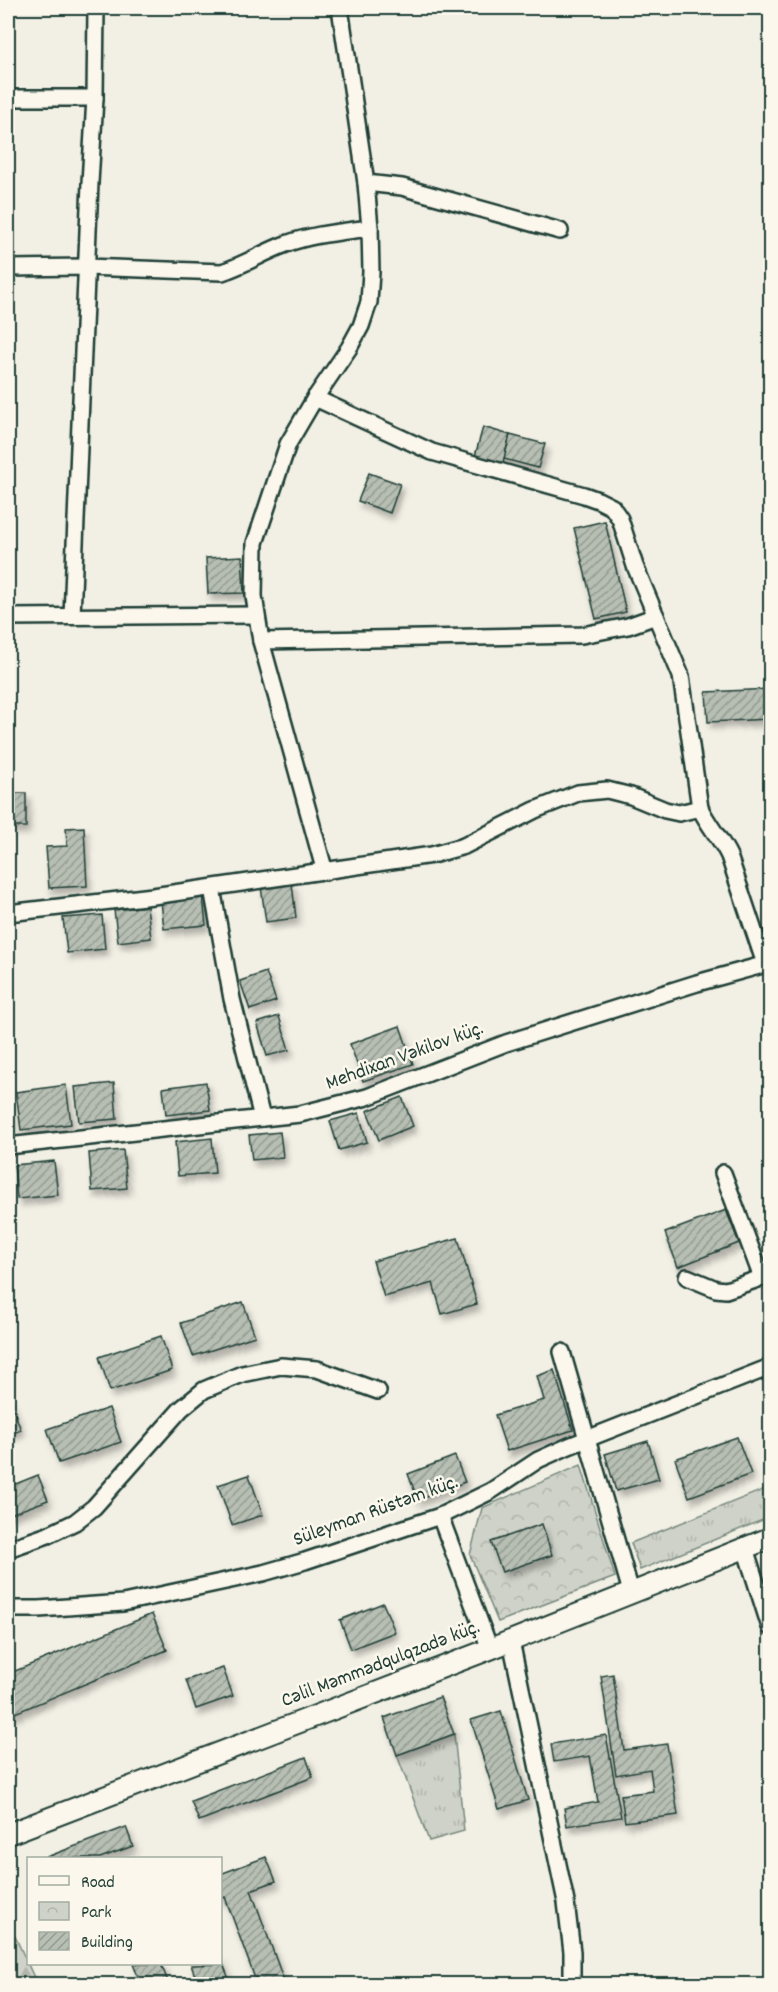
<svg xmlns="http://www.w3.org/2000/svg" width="778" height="1992" font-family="Dekko,sans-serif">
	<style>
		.grass { fill: url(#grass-tufts); stroke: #77887e; stroke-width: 1.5 }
		.forest { fill: url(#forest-firs); stroke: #77887e; stroke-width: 1.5 }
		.park { fill: url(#park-crowns); stroke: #77887e; stroke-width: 1.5 }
		.building { fill: url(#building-hatch); stroke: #1f3d34; stroke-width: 1.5; filter: url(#shadow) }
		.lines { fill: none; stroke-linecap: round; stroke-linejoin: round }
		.minor-casing { stroke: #1f3d34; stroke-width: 20 }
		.tertiary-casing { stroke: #1f3d34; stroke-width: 24 }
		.minor { stroke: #fbf7ec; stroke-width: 15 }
		.tertiary { stroke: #fbf7ec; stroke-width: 20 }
		.labels { text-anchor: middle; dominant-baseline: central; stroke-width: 5; stroke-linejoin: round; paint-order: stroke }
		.street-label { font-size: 21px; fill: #1f3d34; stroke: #fbf7ec }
	</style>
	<defs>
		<pattern id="grass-tufts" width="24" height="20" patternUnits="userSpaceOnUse" patternTransform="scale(1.5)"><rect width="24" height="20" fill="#cfd2c8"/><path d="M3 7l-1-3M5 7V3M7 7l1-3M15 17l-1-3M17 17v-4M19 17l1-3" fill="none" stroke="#b1b5ac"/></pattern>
		<pattern id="forest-firs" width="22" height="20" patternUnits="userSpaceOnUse" patternTransform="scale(1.5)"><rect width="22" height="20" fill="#cfd2c8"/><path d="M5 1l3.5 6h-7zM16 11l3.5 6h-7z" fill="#b1b5ac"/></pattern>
		<pattern id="park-crowns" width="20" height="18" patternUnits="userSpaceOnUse" patternTransform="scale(1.5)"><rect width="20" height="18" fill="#cfd2c8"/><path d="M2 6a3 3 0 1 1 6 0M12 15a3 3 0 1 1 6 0" fill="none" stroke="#b1b5ac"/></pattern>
		<pattern id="building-hatch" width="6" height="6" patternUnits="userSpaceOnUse" patternTransform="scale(1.5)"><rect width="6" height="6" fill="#b7beb3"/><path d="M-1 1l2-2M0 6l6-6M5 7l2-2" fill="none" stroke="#949c92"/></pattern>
		<filter id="shadow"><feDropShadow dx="3.5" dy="6" stdDeviation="3" flood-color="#0004"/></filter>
	</defs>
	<rect width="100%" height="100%" fill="#f2f0e5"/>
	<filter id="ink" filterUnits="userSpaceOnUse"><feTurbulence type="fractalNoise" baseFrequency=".0167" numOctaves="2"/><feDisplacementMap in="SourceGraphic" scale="12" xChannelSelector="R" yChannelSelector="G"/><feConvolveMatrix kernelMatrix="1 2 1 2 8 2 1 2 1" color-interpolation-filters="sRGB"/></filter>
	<g filter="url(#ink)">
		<g class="grass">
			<polygon points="770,1487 770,1517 640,1570 631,1543"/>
			<polygon points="454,1734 464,1831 429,1841 397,1755"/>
		</g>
		<polygon class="forest" points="8,1921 37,1984 8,1984"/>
		<polygon class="park" points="581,1465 615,1577 498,1622 470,1555 482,1508"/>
		<g class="building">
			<polygon points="483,427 510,435 503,463 475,456"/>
			<polygon points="510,435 545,444 538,468 504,459"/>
			<polygon points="369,473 400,484 390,513 358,501"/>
			<polygon points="605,521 626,612 596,619 574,528"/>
			<polygon points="242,556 244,593 208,594 206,558"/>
			<polygon points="770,689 770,719 708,722 706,692"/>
			<rect x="8" y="793" width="18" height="34"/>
			<polygon points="84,827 87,886 49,888 46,847 67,846 66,828"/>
			<polygon points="292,883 296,918 266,922 261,887"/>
			<polygon points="203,897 206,925 164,929 161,901"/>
			<polygon points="147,906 151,938 118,942 114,910"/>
			<polygon points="102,915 105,949 67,953 63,918"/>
			<polygon points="266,972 276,1001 250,1010 240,981"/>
			<polygon points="279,1016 289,1050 267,1056 257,1023"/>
			<polygon points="400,1026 413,1064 363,1081 350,1044"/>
			<polygon points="206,1082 210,1110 166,1115 163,1088"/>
			<polygon points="114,1083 117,1119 79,1122 75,1087"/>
			<polygon points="66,1085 71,1124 21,1130 16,1092"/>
			<polygon points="402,1097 413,1126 379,1140 367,1111"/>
			<polygon points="8,1107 10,1107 13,1132 8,1132"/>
			<polygon points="359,1113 367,1142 339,1150 330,1121"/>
			<polygon points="280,1132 283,1157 252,1160 249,1135"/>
			<polygon points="212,1138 215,1173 178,1176 175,1142"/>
			<polygon points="123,1150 127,1188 92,1191 89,1153"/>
			<polygon points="54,1161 58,1195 17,1199 14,1165"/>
			<polygon points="726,1210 739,1243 678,1267 665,1233"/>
			<polygon points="458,1238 477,1304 442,1314 433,1283 384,1297 373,1261"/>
			<polygon points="243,1302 255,1336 193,1356 181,1323"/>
			<polygon points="161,1336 172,1370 110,1391 99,1357"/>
			<polygon points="554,1370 573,1430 507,1451 495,1415 544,1400 537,1376"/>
			<polygon points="9,1397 21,1430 8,1435 8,1398"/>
			<polygon points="109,1408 121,1442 59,1463 47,1429"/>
			<polygon points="737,1437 751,1474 689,1497 675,1459"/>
			<polygon points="648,1441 659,1479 616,1491 605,1454"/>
			<polygon points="455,1456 465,1482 418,1500 408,1474"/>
			<polygon points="38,1475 48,1500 8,1515 8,1487"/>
			<polygon points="249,1475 263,1515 232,1525 218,1485"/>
			<polygon points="542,1524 552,1555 502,1572 491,1542"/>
			<polygon points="383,1603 395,1632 351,1649 340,1620"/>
			<polygon points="152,1614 167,1650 8,1716 8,1674"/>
			<polygon points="223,1668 233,1696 196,1709 186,1680"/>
			<polygon points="613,1674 624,1750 667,1744 678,1815 625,1822 621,1795 653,1791 650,1769 616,1775 601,1676"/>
			<polygon points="440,1697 454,1734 397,1755 384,1718"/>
			<polygon points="501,1711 528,1800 499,1809 471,1720"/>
			<polygon points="606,1735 621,1817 567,1826 564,1808 598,1802 590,1756 554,1762 551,1744"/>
			<polygon points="306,1757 313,1777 199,1821 191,1801"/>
			<polygon points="126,1827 133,1846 100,1858 44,1858"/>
			<polygon points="266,1857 276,1881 251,1890 284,1981 275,1984 257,1984 225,1897 220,1899 220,1874"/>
			<polygon points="220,1956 231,1984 198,1984 191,1965 220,1964"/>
			<polygon points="133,1964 161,1964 169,1984 141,1984"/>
		</g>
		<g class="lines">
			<g class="minor-casing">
				<g id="minor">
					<polyline points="8,98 95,98"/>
					<polyline points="366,183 402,187 560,231"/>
					<path d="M 8,268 L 86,267 L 222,272 C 244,265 264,252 286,244 C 313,234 342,232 370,228"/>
					<path d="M 315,398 L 432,452 L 584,495 L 598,500 L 612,507 L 620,519 L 635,566 L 681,676 L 700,808 C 708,825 721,839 729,856 L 765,964"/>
					<polyline points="72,616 90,183 95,98 96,8"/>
					<polyline points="8,617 256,615"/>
					<polyline points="261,641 582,635 628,626 656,616"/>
					<polyline points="325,872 261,641 254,596 255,543 288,444 315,398 349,348 361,326 369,302 371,272 370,228 366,183 340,8"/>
					<polyline points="212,888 232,999 262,1118"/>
					<polyline points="8,913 153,896 432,855 464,846 535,810 578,793 607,790 631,796 665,810 679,813 700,808"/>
					<polyline points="8,1146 300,1114 367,1097 506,1043 697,983 770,963"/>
					<polyline points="723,1173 762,1278"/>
					<polyline points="687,1277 716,1289 726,1290 770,1275"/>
					<polyline points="562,1352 631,1592"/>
					<polyline points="440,1516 490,1649"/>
					<polyline points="745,1548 770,1627"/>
					<polyline points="8,1549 48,1535 75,1522 94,1507 181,1409 204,1390 242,1374 281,1366 317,1369 378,1391"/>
					<polyline points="8,1609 39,1609 123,1603 263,1573 305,1561 440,1516 491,1491 538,1460 569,1446 770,1367"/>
					<polyline points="511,1641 566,1902 572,1952 572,1984"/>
				</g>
			</g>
			<g class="tertiary-casing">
				<polyline id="tertiary" points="8,1834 490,1649 770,1538"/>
			</g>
			<use href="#minor" class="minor"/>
			<use href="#tertiary" class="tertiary"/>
		</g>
	</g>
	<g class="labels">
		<g class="street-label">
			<text transform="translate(405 1057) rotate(-20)">Mehdixan Vəkilov küç.</text>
			<text transform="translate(376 1512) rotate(-20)">Süleyman Rüstəm küç.</text>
			<text transform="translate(381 1665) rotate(-21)">Cəlil Məmmədqulqzadə küç.</text>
		</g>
	</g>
	<rect width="778" height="1992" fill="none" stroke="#fbf7ec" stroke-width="30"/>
	<rect x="15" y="15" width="748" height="1962" fill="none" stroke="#1f3d34" stroke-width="2" filter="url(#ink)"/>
	<rect x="27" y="1857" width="195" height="108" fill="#fbf7ec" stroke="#a3ada2" stroke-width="1.5"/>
	<rect x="39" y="1876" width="30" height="9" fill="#fbf7ec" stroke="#a3ada2" stroke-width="1.5"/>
	<text x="81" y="1887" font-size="18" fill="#1f3d34">Road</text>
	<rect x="39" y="1902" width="30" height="18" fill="url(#park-crowns)" stroke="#a3ada2" stroke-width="1.5"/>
	<text x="81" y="1917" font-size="18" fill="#1f3d34">Park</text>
	<rect x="39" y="1932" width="30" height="18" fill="url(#building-hatch)" stroke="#a3ada2" stroke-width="1.5"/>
	<text x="81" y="1947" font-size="18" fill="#1f3d34">Building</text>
</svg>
